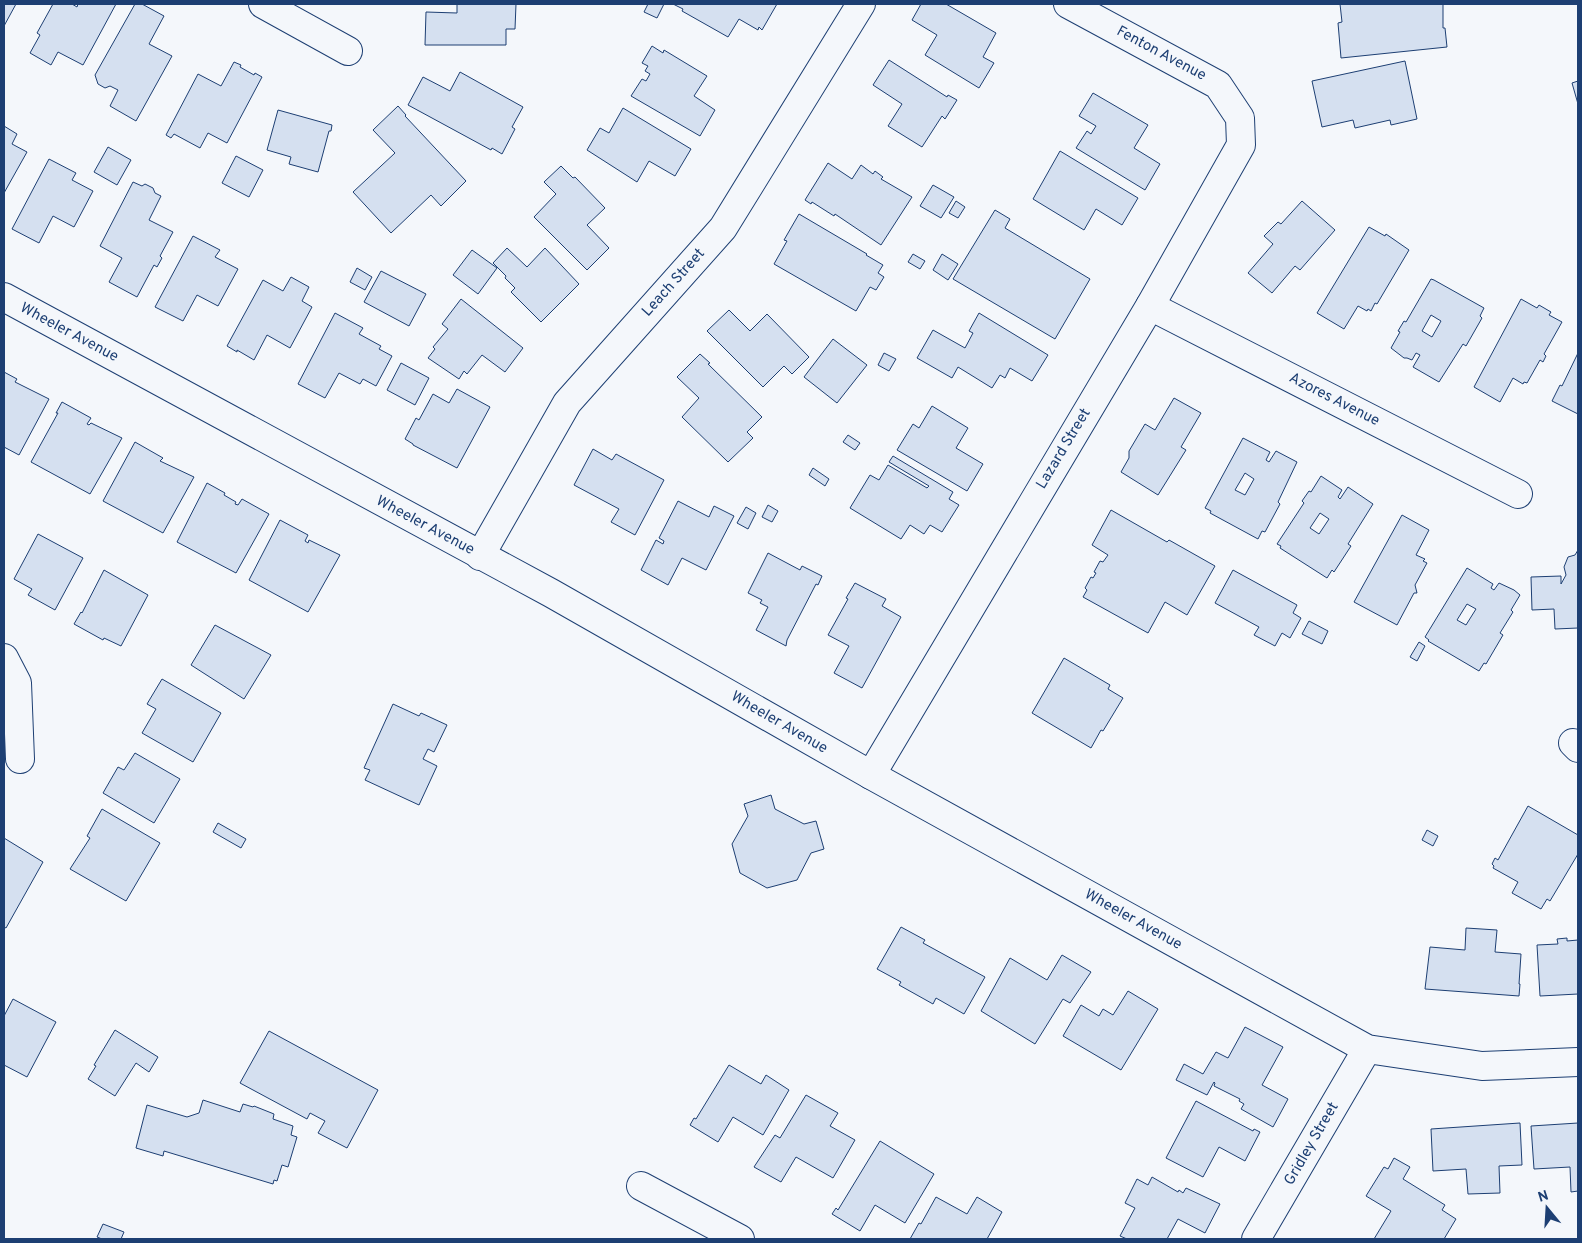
<svg xmlns="http://www.w3.org/2000/svg" width="1582" height="1243" font-family="Overpass,sans-serif">
	<style>
		.building { fill: #d5e0f0; stroke: #1d3f73; fill-rule: evenodd }
		.lines { fill: none; stroke-linecap: round; stroke-linejoin: round }
		.minor-casing { stroke: #1d3f73; stroke-width: 30 }
		.minor { stroke: #f4f7fb; stroke-width: 28 }
		.labels { text-anchor: middle; dominant-baseline: central; stroke-width: 4; stroke-linejoin: round; paint-order: stroke }
		.street-label { font-size: 15px; fill: #1d3f73; stroke: #f4f7fb }
	</style>
	<rect width="100%" height="100%" fill="#f4f7fb"/>
	<g class="building">
		<polygon points="4,4 16,4 4,26"/>
		<polygon points="53,4 72,4 77,7 78,4 116,4 83,65 58,52 51,65 30,53 40,35 37,33"/>
		<polygon points="135,4 142,4 164,16 149,44 172,56 136,121 110,106 118,90 110,86 105,88 98,84 95,75"/>
		<polygon points="457,4 516,4 515,29 506,29 506,45 425,45 426,12 457,13"/>
		<polygon points="648,4 664,4 657,18 644,12"/>
		<polygon points="673,4 777,4 762,30 759,27 758,30 739,19 728,37 682,11 683,9"/>
		<polygon points="921,4 946,4 996,33 983,57 994,63 979,88 925,55 937,35 912,20"/>
		<polygon points="1340,4 1443,4 1443,28 1445,28 1447,47 1341,58 1338,23 1342,22"/>
		<polygon points="652,46 663,53 664,50 707,76 694,96 715,110 700,136 631,96 642,79 646,81 650,74 645,71 648,66 642,63"/>
		<polygon points="889,60 947,97 948,95 957,100 945,119 942,116 922,147 888,126 902,104 873,85"/>
		<polygon points="1405,61 1417,119 1391,125 1390,120 1355,128 1353,120 1322,127 1312,81"/>
		<polygon points="234,62 241,65 240,67 254,75 255,73 262,77 227,143 208,133 200,148 174,134 171,138 166,135 198,74 221,86"/>
		<polygon points="460,72 523,107 512,127 515,129 502,154 492,148 491,150 408,105 423,77 450,91"/>
		<polygon points="1578,81 1578,104 1572,83"/>
		<polygon points="1093,93 1148,125 1134,148 1160,164 1145,190 1076,148 1087,131 1091,134 1096,126 1079,116"/>
		<polygon points="398,106 406,115 405,116 466,181 441,206 431,195 391,233 353,192 395,153 373,130"/>
		<polygon points="623,108 691,149 675,176 649,161 637,182 587,150 600,128 609,133"/>
		<polygon points="278,110 332,125 331,131 329,131 318,172 289,164 291,157 267,150"/>
		<polygon points="4,126 17,134 12,144 27,152 4,193"/>
		<polygon points="108,147 131,160 117,185 94,172"/>
		<polygon points="1060,151 1138,198 1122,225 1096,209 1084,230 1033,199"/>
		<polygon points="236,156 263,170 249,197 222,183"/>
		<polygon points="49,159 76,173 72,180 93,191 74,227 53,216 39,243 12,229"/>
		<polygon points="828,163 852,179 861,165 873,174 875,171 883,177 881,179 912,197 881,245 835,214 834,216 812,202 811,204 805,200"/>
		<polygon points="561,166 573,178 575,177 605,208 587,225 609,248 587,270 534,217 556,194 544,182"/>
		<polygon points="133,182 142,186 145,184 153,188 155,193 161,196 149,220 173,232 160,256 162,258 157,267 154,265 137,297 109,282 122,258 100,246"/>
		<polygon points="933,185 954,197 941,218 920,206"/>
		<polygon points="956,201 965,207 958,218 949,213"/>
		<polygon points="1302,201 1335,230 1300,270 1295,266 1272,293 1248,273 1273,244 1264,236 1278,222 1281,224"/>
		<polygon points="995,210 1010,219 1005,228 1090,279 1055,339 953,279"/>
		<polygon points="799,214 867,254 866,255 883,265 878,273 884,277 876,290 870,287 856,311 774,264 787,241 784,240"/>
		<polygon points="1369,227 1385,236 1386,234 1409,250 1377,304 1375,303 1371,311 1368,309 1367,311 1358,306 1344,329 1317,313"/>
		<polygon points="193,236 220,250 215,257 238,269 218,306 197,295 183,321 155,307"/>
		<polygon points="507,248 527,267 545,248 579,284 541,322 511,292 515,288 505,278 506,276 493,263"/>
		<polygon points="472,250 497,268 478,294 453,275"/>
		<polygon points="913,254 925,261 920,269 908,262"/>
		<polygon points="942,254 958,264 948,280 933,270"/>
		<polygon points="357,268 372,277 365,290 350,282"/>
		<polygon points="381,271 426,294 409,326 364,302"/>
		<polygon points="291,277 309,287 302,301 312,307 290,348 267,335 254,360 237,350 237,352 227,346 263,280 283,291"/>
		<path d="M 1431,279 L 1434,280 L 1484,308 L 1480,316 L 1482,318 L 1466,346 L 1463,344 L 1439,382 L 1413,367 L 1420,355 L 1416,353 L 1412,360 L 1407,358 L 1404,358 L 1391,348 L 1400,332 L 1398,331 L 1404,321 L 1406,322 ZM 1431,315 L 1441,321 L 1432,337 L 1422,331 Z"/>
		<polygon points="461,299 523,348 505,372 482,355 467,374 464,371 459,379 428,358 435,349 433,347 448,329 442,324"/>
		<polygon points="1521,299 1537,308 1539,305 1551,312 1549,315 1562,322 1544,354 1546,356 1543,362 1540,360 1527,383 1524,382 1523,384 1513,378 1500,402 1474,387"/>
		<polygon points="729,310 750,331 767,314 809,357 792,374 784,366 763,387 707,331"/>
		<polygon points="335,313 363,328 359,334 381,346 379,349 392,356 376,386 363,379 360,384 339,373 325,398 298,384"/>
		<polygon points="979,313 1048,355 1032,381 1010,368 1005,378 1000,375 992,388 958,367 952,378 917,358 933,330 965,348 973,333 969,331"/>
		<polygon points="833,339 867,365 837,403 804,377"/>
		<polygon points="884,353 896,359 889,371 878,365"/>
		<polygon points="1578,353 1578,414 1552,401 1560,385 1562,386"/>
		<polygon points="700,354 710,363 708,364 762,417 747,432 753,438 728,462 682,417 699,398 677,377"/>
		<polygon points="401,363 429,378 415,405 387,390"/>
		<polygon points="4,372 17,379 15,382 49,399 19,455 4,447"/>
		<polygon points="457,389 490,407 457,468 413,445 413,444 405,439 416,418 419,420 433,394 449,403"/>
		<polygon points="1174,398 1201,413 1181,447 1186,450 1158,495 1121,472 1129,458 1129,451 1145,424 1155,430"/>
		<polygon points="62,402 91,418 87,424 89,425 91,423 122,438 90,494 31,462 58,413 56,413"/>
		<polygon points="932,406 968,428 956,448 983,464 967,491 897,450 913,424 919,428"/>
		<polygon points="848,435 860,443 855,450 843,442"/>
		<path d="M 1243,438 L 1270,452 L 1266,460 L 1269,462 L 1276,451 L 1297,462 L 1278,502 L 1280,504 L 1265,532 L 1262,531 L 1258,539 L 1210,513 L 1211,511 L 1205,508 ZM 1245,473 L 1254,479 L 1245,495 L 1235,490 Z"/>
		<polygon points="135,442 163,458 160,461 194,477 163,533 103,501"/>
		<polygon points="593,449 612,460 616,454 664,480 635,535 611,522 619,509 574,485"/>
		<polygon points="893,456 953,492 949,499 959,505 942,532 930,525 924,534 910,525 901,539 850,508 870,475 879,480 888,465 927,488 929,486 889,462"/>
		<polygon points="813,468 829,479 825,486 809,475"/>
		<path d="M 1321,476 L 1342,490 L 1338,497 L 1340,499 L 1348,487 L 1373,504 L 1348,544 L 1351,546 L 1334,572 L 1332,570 L 1327,578 L 1280,548 L 1281,546 L 1277,544 L 1304,503 L 1302,501 L 1309,491 L 1311,492 ZM 1320,513 L 1329,519 L 1319,534 L 1310,528 Z"/>
		<polygon points="207,483 225,493 224,495 236,502 235,504 238,505 242,499 269,514 236,573 177,542"/>
		<polygon points="678,501 709,517 714,506 734,516 706,570 682,558 668,585 641,570 656,540 663,544 664,541 659,538"/>
		<polygon points="768,505 778,511 772,522 762,517"/>
		<polygon points="746,507 756,513 748,529 737,523"/>
		<polygon points="1111,510 1167,542 1169,540 1215,566 1187,615 1165,602 1148,633 1083,597 1087,590 1085,588 1091,577 1093,578 1096,573 1094,572 1100,561 1103,562 1108,555 1092,545"/>
		<polygon points="1402,515 1429,530 1416,555 1425,559 1423,561 1427,563 1415,585 1417,593 1414,593 1397,625 1354,602"/>
		<polygon points="280,520 308,535 305,541 308,543 309,540 340,555 308,612 249,580"/>
		<polygon points="38,534 83,558 55,610 28,595 32,589 14,579"/>
		<polygon points="1578,550 1578,628 1555,629 1554,609 1532,610 1531,577 1561,576 1561,584 1566,575 1564,567 1568,557 1575,555"/>
		<polygon points="768,553 800,570 802,566 822,576 818,585 816,584 787,640 786,646 756,630 768,607 760,603 762,600 748,593"/>
		<path d="M 1467,568 L 1493,584 L 1491,588 L 1494,590 L 1499,583 L 1514,590 L 1520,595 L 1511,610 L 1513,612 L 1500,633 L 1503,635 L 1486,664 L 1484,663 L 1479,671 L 1428,641 L 1429,640 L 1425,637 ZM 1467,604 L 1476,609 L 1466,625 L 1457,620 Z"/>
		<polygon points="104,570 148,595 121,646 104,638 103,640 74,624 81,612 82,613"/>
		<polygon points="1233,570 1297,605 1293,613 1301,618 1290,638 1282,633 1275,646 1254,635 1259,627 1215,603"/>
		<polygon points="855,583 886,599 882,606 901,617 862,688 834,673 849,646 828,635 848,599 846,598"/>
		<polygon points="1309,621 1328,631 1322,644 1302,634"/>
		<polygon points="215,625 271,655 244,699 191,665"/>
		<polygon points="1419,642 1425,646 1417,661 1410,657"/>
		<polygon points="1064,658 1110,685 1108,689 1123,698 1103,731 1101,730 1091,748 1032,713"/>
		<polygon points="162,679 221,713 193,762 142,733 156,709 147,704"/>
		<polygon points="393,704 419,716 421,713 447,725 434,752 428,749 423,759 437,766 419,805 365,780 370,770 364,768"/>
		<polygon points="135,753 180,779 154,823 103,793 118,767 124,770"/>
		<polygon points="771,795 775,809 804,824 816,821 824,849 811,853 797,880 767,888 740,873 732,844 748,816 744,804"/>
		<polygon points="1528,806 1578,835 1578,854 1550,901 1547,899 1541,909 1512,893 1518,882 1493,868 1494,866 1492,864 1495,858 1498,860"/>
		<polygon points="102,809 160,843 126,901 70,869 90,838 87,836"/>
		<polygon points="218,823 246,839 241,848 213,832"/>
		<polygon points="1427,830 1438,836 1433,846 1422,840"/>
		<polygon points="4,838 43,862 6,928 4,927"/>
		<polygon points="901,927 925,940 923,943 985,977 964,1014 936,998 933,1004 899,985 901,982 877,969"/>
		<polygon points="1466,928 1497,930 1495,952 1521,954 1519,984 1520,984 1519,996 1425,989 1430,947 1465,950"/>
		<polygon points="1567,938 1567,941 1578,940 1578,994 1540,996 1537,945 1558,944 1557,939"/>
		<polygon points="1062,955 1091,972 1070,1003 1063,999 1035,1044 981,1011 1010,958 1047,980"/>
		<polygon points="1128,991 1158,1009 1121,1070 1063,1036 1081,1005 1099,1016 1103,1009 1113,1015"/>
		<polygon points="13,999 56,1022 27,1077 4,1065 4,1016"/>
		<polygon points="1245,1027 1283,1047 1262,1085 1288,1099 1273,1127 1241,1109 1244,1104 1239,1101 1240,1099 1214,1086 1215,1083 1214,1082 1207,1095 1176,1080 1184,1064 1203,1074 1216,1052 1228,1058"/>
		<polygon points="115,1030 158,1057 149,1072 136,1063 115,1096 88,1079 96,1066 94,1065"/>
		<polygon points="269,1031 378,1090 347,1148 318,1133 325,1121 310,1113 307,1119 240,1083"/>
		<polygon points="729,1065 761,1084 766,1075 789,1090 763,1135 733,1117 718,1142 690,1125 694,1118 696,1119"/>
		<polygon points="806,1095 838,1113 830,1126 855,1140 833,1178 796,1157 781,1182 754,1167 775,1135 780,1138"/>
		<polygon points="203,1100 240,1112 243,1104 253,1107 254,1106 274,1114 273,1119 293,1126 291,1135 297,1137 288,1167 282,1165 277,1181 274,1180 273,1184 164,1151 163,1156 136,1148 147,1105 187,1117 199,1113"/>
		<polygon points="1196,1101 1253,1131 1254,1129 1260,1132 1245,1161 1219,1147 1203,1177 1166,1158"/>
		<polygon points="1520,1123 1522,1165 1499,1166 1500,1193 1468,1194 1466,1169 1433,1171 1431,1129"/>
		<polygon points="1578,1123 1578,1191 1571,1192 1570,1167 1534,1169 1531,1126"/>
		<polygon points="880,1141 934,1174 905,1223 875,1205 860,1231 832,1214 836,1208 838,1210"/>
		<polygon points="1394,1158 1410,1167 1403,1179 1445,1205 1442,1210 1456,1219 1444,1239 1374,1239 1391,1211 1366,1196 1384,1167 1388,1169"/>
		<polygon points="1152,1177 1178,1192 1179,1190 1183,1193 1186,1188 1220,1204 1205,1233 1178,1219 1167,1239 1127,1239 1120,1236 1135,1208 1125,1203 1137,1179 1148,1185"/>
		<polygon points="936,1197 967,1214 977,1197 1002,1212 987,1239 910,1239 919,1223 921,1224"/>
		<polygon points="103,1224 124,1232 121,1239 102,1239 97,1237"/>
	</g>
	<g class="lines">
		<g class="minor-casing">
			<g id="minor">
				<polyline points="263,4 348,51"/>
				<polyline points="4,297 551,593 871,775 1367,1049 1482,1066 1578,1062"/>
				<polyline points="1150,306 1518,494"/>
				<polyline points="480,556 567,403 723,228 861,4"/>
				<polyline points="4,658 17,683 20,759"/>
				<polyline points="1573,743 1578,748"/>
				<polyline points="871,775 1150,306 1241,145 1240,118 1218,85 1068,4"/>
				<polyline points="641,1186 740,1239"/>
				<polyline points="1256,1239 1367,1049"/>
			</g>
		</g>
		<use href="#minor" class="minor"/>
	</g>
	<g class="labels">
		<g class="street-label">
			<text transform="translate(1161 54) rotate(28)">Fenton Avenue</text>
			<text transform="translate(674 283) rotate(-48)">Leach Street</text>
			<text transform="translate(69 333) rotate(28)">Wheeler Avenue</text>
			<text transform="translate(1334 400) rotate(27)">Azores Avenue</text>
			<text transform="translate(1064 449) rotate(-59)">Lazard Street</text>
			<text transform="translate(425 526) rotate(28)">Wheeler Avenue</text>
			<text transform="translate(779 723) rotate(30)">Wheeler Avenue</text>
			<text transform="translate(1133 920) rotate(29)">Wheeler Avenue</text>
			<text transform="translate(1312 1144) rotate(-60)">Gridley Street</text>
		</g>
	</g>
	<rect width="1582" height="1243" fill="none" stroke="#1d3f73" stroke-width="10"/>
	<g transform="translate(1547 1208) rotate(342)" stroke="#f4f7fb" stroke-width="4" paint-order="stroke">
	<path d="M0-4L9 19L0 12L-9 19Z" fill="#1d3f73"/>
	<text y="-8" font-size="14" font-weight="bold" text-anchor="middle" fill="#1d3f73">N</text>
	</g>
</svg>
